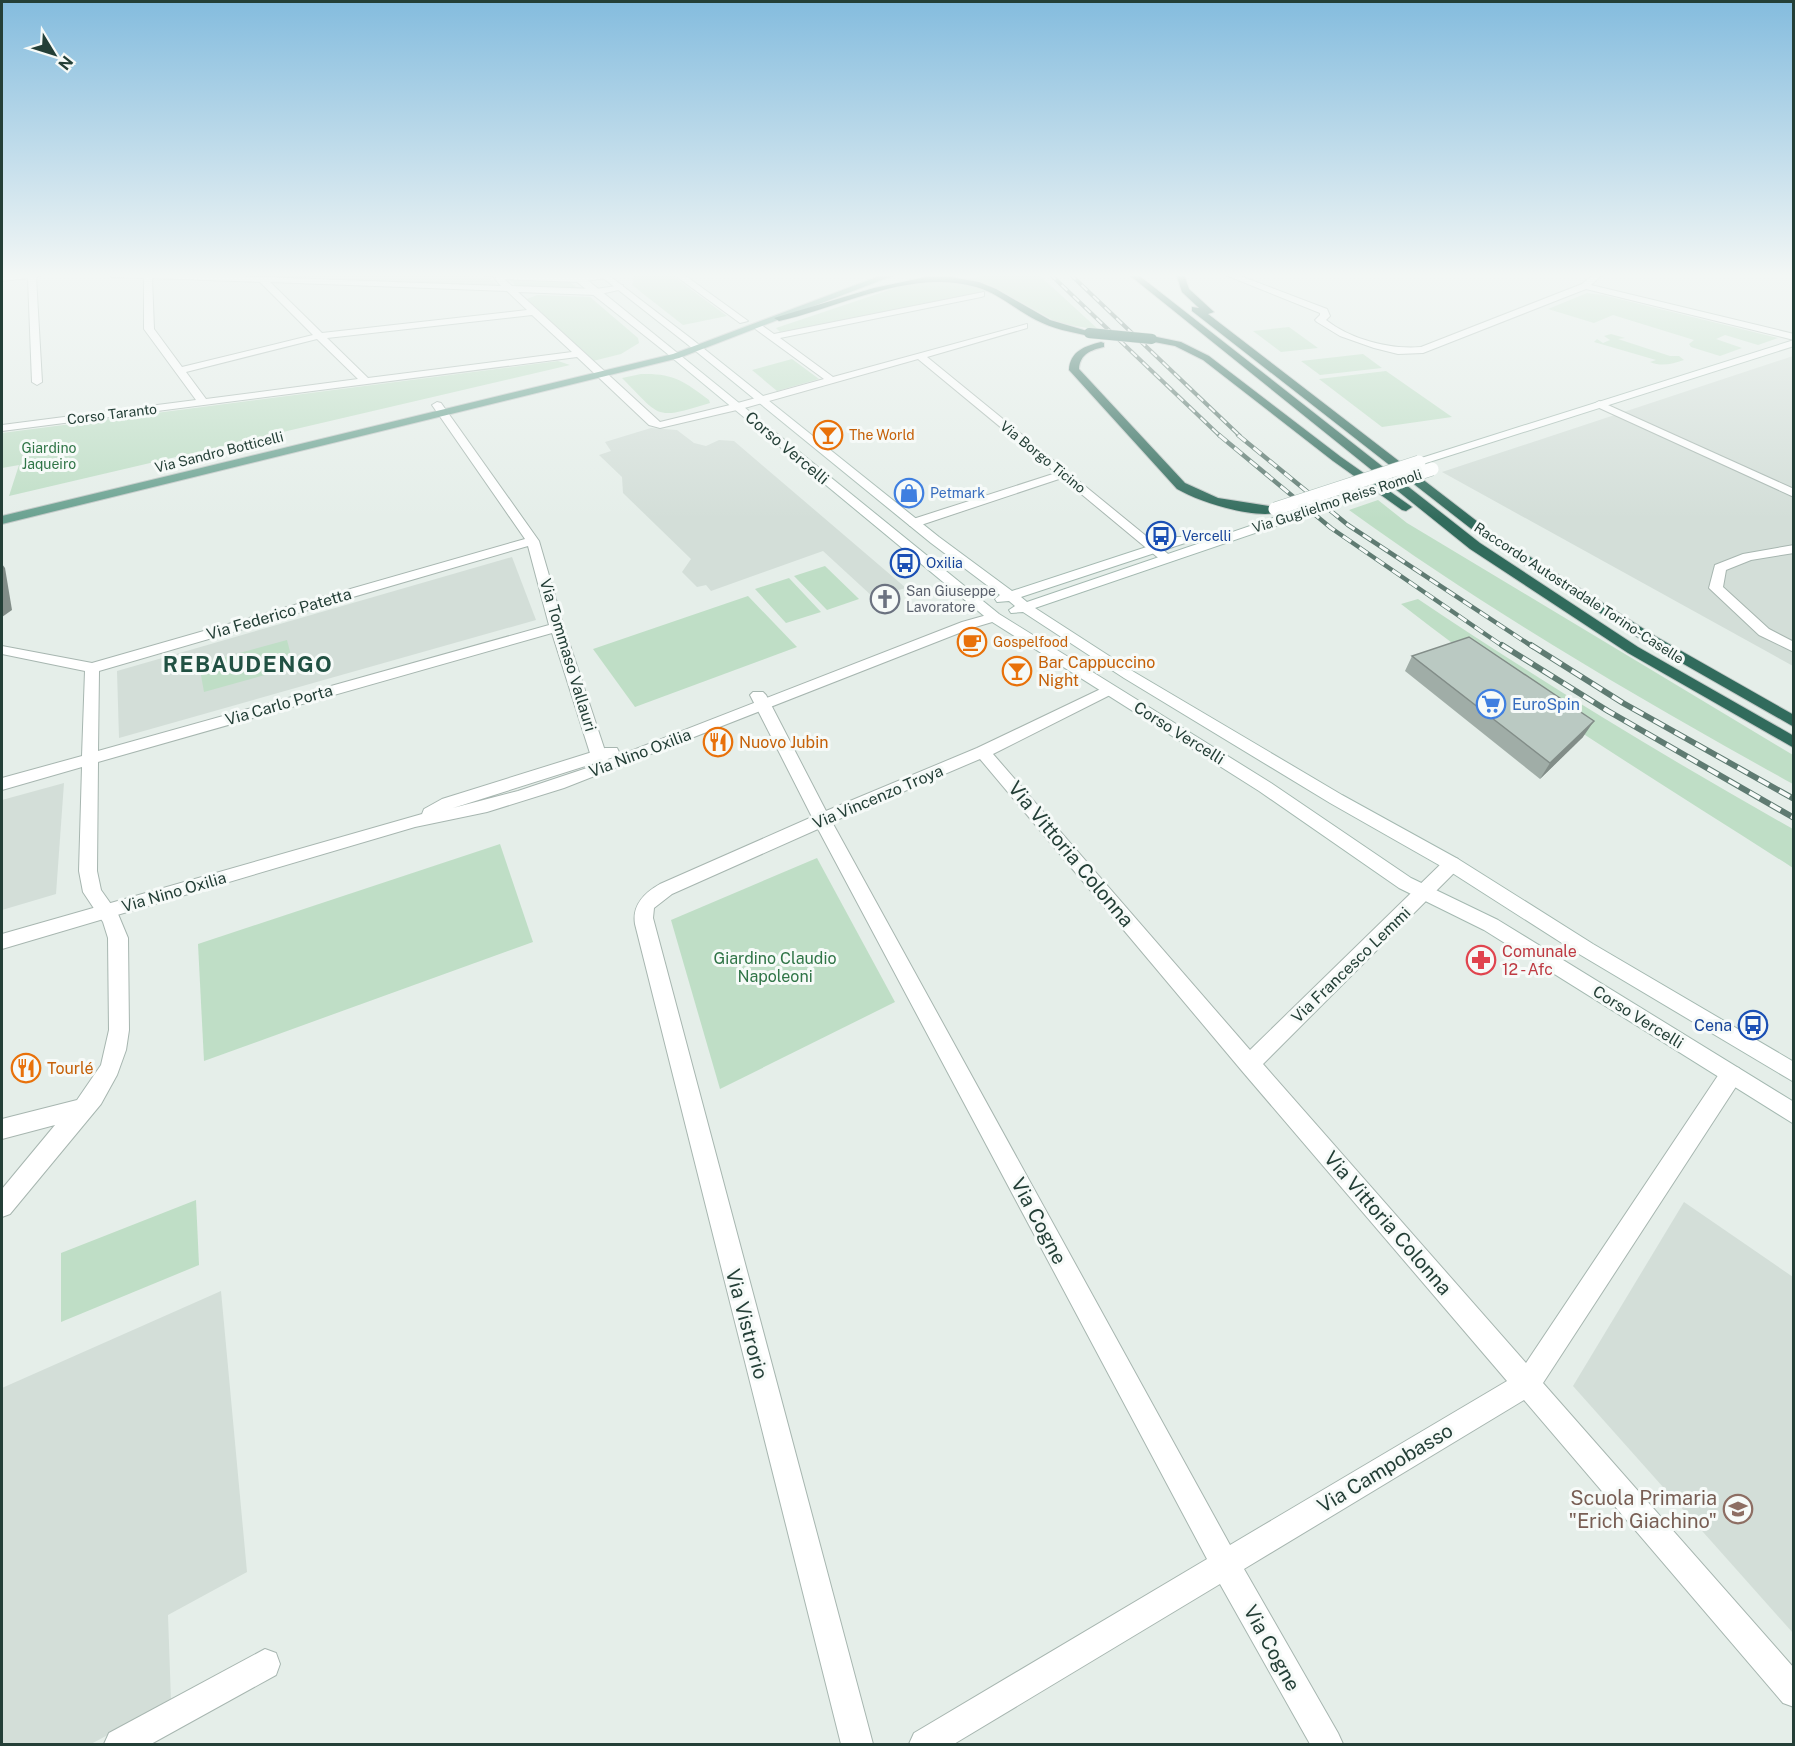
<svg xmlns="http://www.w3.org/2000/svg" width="1795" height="1746" font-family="'Public Sans',sans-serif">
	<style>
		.built { fill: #d3ded8 }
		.green { fill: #bfdec6 }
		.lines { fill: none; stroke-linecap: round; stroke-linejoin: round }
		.minor-casing { stroke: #a7b6b0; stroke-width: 2 }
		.tertiary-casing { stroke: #a7b6b0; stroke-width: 2 }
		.secondary-casing { stroke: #a4b9b1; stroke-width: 2 }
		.primary-casing { stroke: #c2c9c7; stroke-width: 2 }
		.motorway-casing { stroke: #c2c9c7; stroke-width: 2 }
		.minor { fill: #fff; fill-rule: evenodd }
		.tertiary { fill: #fff; fill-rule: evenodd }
		.secondary { fill: #fff; fill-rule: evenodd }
		.primary { fill: #6ba291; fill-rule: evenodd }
		.motorway { fill: #316b5c; fill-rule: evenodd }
		.rail-far2-casing { stroke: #5f7b72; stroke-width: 4 }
		.rail-far1-casing { stroke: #5f7b72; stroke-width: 4.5 }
		.rail-casing { stroke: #5f7b72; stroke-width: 6 }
		.rail-far2 { stroke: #f6faf8; stroke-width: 2; stroke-dasharray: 8; stroke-linecap: butt }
		.rail-far1 { stroke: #f6faf8; stroke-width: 3; stroke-dasharray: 10; stroke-linecap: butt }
		.rail { stroke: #f6faf8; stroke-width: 4; stroke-dasharray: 12; stroke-linecap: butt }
		.secondary-bridge-casing { stroke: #a4b9b1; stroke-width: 14; stroke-linecap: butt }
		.motorway-bridge-casing { stroke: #c2c9c7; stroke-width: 11; stroke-linecap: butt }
		.secondary-bridge { stroke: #fff; stroke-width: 13 }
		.motorway-bridge { stroke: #316b5c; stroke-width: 10 }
		.wall { fill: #a0ada7 }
		.shaded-wall { fill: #828d88 }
		.building { fill: #bac9c2; stroke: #828d88; stroke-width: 1.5 }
		.labels { text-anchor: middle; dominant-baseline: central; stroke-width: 6; stroke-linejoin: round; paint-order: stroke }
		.far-street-label { font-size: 14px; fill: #243f37; stroke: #f6faf8 }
		.far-food-label { font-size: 14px; fill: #c56008; stroke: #f6faf8; text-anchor: start }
		.far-park-label { font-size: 14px; fill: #307547; stroke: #f6faf8 }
		.far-shop-label { font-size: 14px; fill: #366cbe; stroke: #f6faf8; text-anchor: start }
		.far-transit-label { font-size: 14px; fill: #164399; stroke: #f6faf8; text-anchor: start }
		.far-worship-label { font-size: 14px; fill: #5b616d; stroke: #f6faf8; text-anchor: start }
		.street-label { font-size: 16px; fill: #243f37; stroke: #f6faf8 }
		.food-label { font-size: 16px; fill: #c56008; stroke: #f6faf8; text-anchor: start }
		.shop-label { font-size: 16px; fill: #366cbe; stroke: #f6faf8; text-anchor: start }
		.health-label { font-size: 16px; fill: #be3a42; stroke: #f6faf8; text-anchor: start }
		.park-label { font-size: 16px; fill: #307547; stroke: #f6faf8 }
		.transit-label { font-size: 16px; fill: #164399; stroke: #f6faf8; text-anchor: end }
		.near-street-label { font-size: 20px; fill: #243f37; stroke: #f6faf8 }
		.near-education-label { font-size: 20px; fill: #785e54; stroke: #f6faf8; text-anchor: end }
		.district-label { font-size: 22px; font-weight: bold; letter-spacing: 1.5px; fill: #215143; stroke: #f6faf8 }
	</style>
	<rect width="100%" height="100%" fill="#e5eee9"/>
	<g class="built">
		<polygon points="162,274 411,274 488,277 500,288"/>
		<polygon points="1793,356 1793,666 1442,472"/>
		<polygon points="651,428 677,430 694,443 706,446 719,440 734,441 906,588 873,597 823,551 711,591 706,585 697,587 682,572 691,559 623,493 622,477 599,455 611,451 605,442"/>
		<polygon points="512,557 536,620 119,738 117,671"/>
		<polygon points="64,783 56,894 2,910 2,800"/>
		<polygon points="1684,1202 1793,1277 1793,1633 1573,1386"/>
		<polygon points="221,1291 247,1572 168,1615 171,1701 91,1744 2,1744 2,1388"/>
	</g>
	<g class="green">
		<polygon points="635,274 670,274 727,316 683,325 632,285"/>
		<polygon points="997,274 1038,274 1099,330 1058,323 990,285 966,279"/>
		<polygon points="509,279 567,280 579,289 517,287"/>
		<polygon points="938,281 961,283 988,291 792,331 780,332 776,328 907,284"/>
		<polygon points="1587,293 1603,295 1778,338 1758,345 1725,335 1716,339 1742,348 1720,356 1691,347 1689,344 1694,340 1613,315 1594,323 1548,309"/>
		<polygon points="537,295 590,297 638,338 639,343 621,354 593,361 527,299"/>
		<polygon points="1289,327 1318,348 1281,352 1253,331"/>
		<path d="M 1611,334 L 1625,338 L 1618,339 L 1670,356 L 1679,356 L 1684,360 C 1672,364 1662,367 1650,362 L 1656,360 L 1594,342 L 1597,339 L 1603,343 L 1610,340 L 1604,336 Z"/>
		<polygon points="1363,354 1382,368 1320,375 1301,361"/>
		<polygon points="792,359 819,379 777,391 752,370"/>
		<polygon points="558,361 570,365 9,496 19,465 2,468 2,433"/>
		<polygon points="1386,371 1452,417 1382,427 1319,379"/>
		<path d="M 641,374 C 673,373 684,381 709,400 L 710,403 C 654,420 662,418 622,378 Z"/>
		<path d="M 1378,500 L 1407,523 L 1793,755 L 1793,784 C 1641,700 1490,612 1349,510 Z"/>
		<polygon points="825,566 859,599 827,610 794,576"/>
		<polygon points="789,578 821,612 786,623 755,589"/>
		<polygon points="748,596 797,647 635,707 593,649"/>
		<path d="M 1418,599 C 1540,681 1665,757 1793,829 L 1793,868 C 1661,783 1524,701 1401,604 Z"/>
		<polygon points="287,640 294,667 204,692 199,664"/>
		<polygon points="500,844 533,942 204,1061 198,944"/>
		<polygon points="817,858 895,1002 720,1089 671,920"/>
		<polygon points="196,1200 199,1265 61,1322 61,1253"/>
	</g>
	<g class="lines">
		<g class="minor-casing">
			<g id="minor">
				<polygon points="20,274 45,274 36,277 42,382 37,385 32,382 28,278 2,281 2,277"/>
				<path d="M 108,274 L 184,274 L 501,286 L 495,279 L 496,277 L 477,274 L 579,276 L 606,274 L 606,278 L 579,282 L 504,279 L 512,286 L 596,289 L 623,285 L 623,289 L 596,295 L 518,292 L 660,422 L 734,404 L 824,379 L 754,328 L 754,324 L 760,324 L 774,334 L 984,292 L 984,296 L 981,297 L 780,338 L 833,377 L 1027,324 L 1027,328 L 927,357 L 1173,558 L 1172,561 L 1162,561 L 1062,478 L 918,526 L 910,526 L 908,523 L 910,520 L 1056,473 L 918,359 L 741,409 L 660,428 L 649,425 L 577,357 L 2,431 L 2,425 L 196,400 L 144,329 L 144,278 L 112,277 ZM 152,278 L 260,282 L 313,335 L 182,367 L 154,329 ZM 270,282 L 507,291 L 527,310 L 322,333 ZM 532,315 L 572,352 L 368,378 L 327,338 ZM 317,339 L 358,379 L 206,399 L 186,372 Z"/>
				<polygon points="673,274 683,274 748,321 740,323"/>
				<path d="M 1223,274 L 1235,274 L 1327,309 L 1330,316 L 1326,320 C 1350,339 1390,350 1421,347 L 1582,284 L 1594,274 L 1603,274 L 1591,285 L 1794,334 L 1794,340 L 1586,289 L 1423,353 L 1398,354 L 1374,348 L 1340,336 L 1317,322 L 1315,320 L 1320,315 L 1320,313 Z"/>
				<polygon points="1599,401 1794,489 1794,497 1595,406 1594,404"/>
				<path d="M 437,402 L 441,403 L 539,541 L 564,627 L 611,769 L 609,773 L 597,773 L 595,769 L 552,633 L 98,762 L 97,871 L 101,890 L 118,914 L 128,938 L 129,1030 L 126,1050 L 117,1075 L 101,1104 L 10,1214 L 2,1217 L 2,1189 L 55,1125 L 2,1139 L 2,1119 L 77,1100 L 101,1065 L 109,1030 L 108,938 L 103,922 L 83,892 L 79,871 L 82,767 L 2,790 L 2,778 L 82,756 L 85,671 L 2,654 L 2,646 L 92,663 L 525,539 L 432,405 ZM 528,546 L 549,625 L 98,751 L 99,671 Z"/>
				<polygon points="1794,545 1794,553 1751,560 1726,570 1723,587 1769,629 1794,642 1794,652 1759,635 1709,588 1715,565 1743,554"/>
				<path d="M 1109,685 L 1114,687 L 1117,690 L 1114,693 L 993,754 L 1250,1050 L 1446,859 L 1452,857 L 1458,859 L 1461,864 L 1458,869 L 1263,1064 L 1526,1363 L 1723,1068 L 1731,1066 L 1739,1068 L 1742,1075 L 1739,1082 L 1543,1383 L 1794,1668 L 1794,1707 L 1783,1703 L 1524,1400 L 1244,1569 L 1338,1733 L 1343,1744 L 1310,1744 L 1220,1584 L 954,1744 L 909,1744 L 914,1733 L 1207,1559 L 818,829 L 672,894 L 654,908 L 653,918 L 873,1744 L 841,1744 L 635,924 C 632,905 644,893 660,884 L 812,817 L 750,695 L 753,692 L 763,692 L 766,695 L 826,811 L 977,748 ZM 980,759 L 1242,1071 L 1507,1381 L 1230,1545 L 832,822 Z"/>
				<polygon points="265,1649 276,1653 280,1664 276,1675 151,1744 104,1744 109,1733"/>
			</g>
		</g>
		<g class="tertiary-casing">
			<g id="tertiary">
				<polygon points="572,274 580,274 670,347 670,351 664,351 577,282"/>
				<polygon points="598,274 607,274 693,340 693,344 687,344"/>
				<polygon points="994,613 1001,617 999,620 972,628 564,788 487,812 415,827 2,949 2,934 422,814 424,809 442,799 605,748 617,748 619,752 617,756 453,808 518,791 587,768 962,622"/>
			</g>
		</g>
		<g class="secondary-casing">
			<g id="secondary">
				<polygon points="687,340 693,340 939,537 1012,591 1177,537 1185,537 1187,540 1185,543 1021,597 1027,602 1285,514 1293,514 1295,517 1293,520 1035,608 1134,672 1342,795 1458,859 1593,944 1794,1062 1794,1082 1579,954 1446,869 1330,803 1124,678 1023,612 1011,613 1009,610 1015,606 1009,601 997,602 995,599 1000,595 931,543 687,344"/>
				<polygon points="1794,340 1794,346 1423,464 1419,465 1413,462 1415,460"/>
				<polygon points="664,347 670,347 999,614 1271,783 1411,878 1498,920 1794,1102 1794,1124 1484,930 1399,888 1259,791 989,620 664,351"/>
			</g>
		</g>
		<g class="primary-casing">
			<polygon id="primary" points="885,274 897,274 679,358 2,524 2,516 673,354"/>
		</g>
		<g class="motorway-casing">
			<g id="motorway">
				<polygon points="1128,274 1137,274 1480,543 1638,647 1794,736 1794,748 1628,653 1470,549"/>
				<polygon points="1176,274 1184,274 1189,289 1214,312 1208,314 1491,532 1655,636 1794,715 1794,727 1645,642 1483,538 1192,311 1192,307 1199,308 1182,292"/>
				<path d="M 926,277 L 951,277 L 979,282 L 996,289 L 1050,320 L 1094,333 L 1089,336 C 1071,332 1053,329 1036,320 C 1016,310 998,293 976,287 C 911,268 841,307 779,321 L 774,318 L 874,288 Z"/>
				<polygon points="1152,336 1181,342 1209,356 1341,457 1412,507 1406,511 1402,510 1333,461 1203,360 1175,346 1149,341 1147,339"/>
				<path d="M 1101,342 L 1104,343 L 1104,347 C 1091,350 1080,354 1079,369 L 1185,483 L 1218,498 L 1276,507 L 1276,513 C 1251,518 1199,502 1177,489 L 1069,370 C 1070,351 1085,346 1101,342 Z"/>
			</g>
		</g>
		<use href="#minor" class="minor"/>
		<use href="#tertiary" class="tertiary"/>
		<use href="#secondary" class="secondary"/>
		<use href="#primary" class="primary"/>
		<use href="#motorway" class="motorway"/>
		<g class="rail-far2-casing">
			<g id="rail-far2">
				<polyline points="1050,274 1220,436"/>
				<polyline points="1070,274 1240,436"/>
			</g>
		</g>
		<g class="rail-far1-casing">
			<g id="rail-far1">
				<polyline points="1219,435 1331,528 1504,647"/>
				<polyline points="1238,435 1348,525 1533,647"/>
			</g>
		</g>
		<g class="rail-casing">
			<g id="rail">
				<polyline points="1502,645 1608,711 1794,818"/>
				<polyline points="1531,645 1623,703 1794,799"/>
			</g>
		</g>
		<use href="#rail-far2" class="rail-far2"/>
		<use href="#rail-far1" class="rail-far1"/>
		<use href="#rail" class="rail"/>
		<g class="secondary-bridge-casing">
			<g id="secondary-bridge">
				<polyline points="1404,478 1432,469"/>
				<polyline points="1275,509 1419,462"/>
			</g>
		</g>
		<g class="motorway-bridge-casing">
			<polyline id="motorway-bridge" points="1089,333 1152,339"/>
		</g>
		<use href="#secondary-bridge" class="secondary-bridge"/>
		<use href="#motorway-bridge" class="motorway-bridge"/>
	</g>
	<polygon class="wall" points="1412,656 1583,737 1540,779 1405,671"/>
	<g class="shaded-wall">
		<polygon points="2,564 5,568 12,610 2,617"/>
		<polygon points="1594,721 1583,737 1540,779 1550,763"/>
	</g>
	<polygon class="building" points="1469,637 1594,721 1550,763 1412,656"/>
	<linearGradient id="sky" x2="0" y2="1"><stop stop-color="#84bcde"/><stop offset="0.53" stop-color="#f3f7f5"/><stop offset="1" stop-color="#f3f7f5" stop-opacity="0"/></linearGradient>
	<rect width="1795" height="519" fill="url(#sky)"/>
	<defs>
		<g id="bar-ring" transform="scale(1.5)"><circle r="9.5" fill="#f6faf8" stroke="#e8710a" stroke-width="1.5"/><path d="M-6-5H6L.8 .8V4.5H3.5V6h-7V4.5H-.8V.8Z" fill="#e8710a"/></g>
		<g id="shop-ring" transform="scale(1.5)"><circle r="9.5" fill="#f6faf8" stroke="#3f7fe0" stroke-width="1.5"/><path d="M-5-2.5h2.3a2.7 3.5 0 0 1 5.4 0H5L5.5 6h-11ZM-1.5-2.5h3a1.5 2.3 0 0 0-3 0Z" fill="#3f7fe0"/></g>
		<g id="bus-ring" transform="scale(1.5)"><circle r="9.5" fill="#f6faf8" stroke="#1a4fb4" stroke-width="1.5"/><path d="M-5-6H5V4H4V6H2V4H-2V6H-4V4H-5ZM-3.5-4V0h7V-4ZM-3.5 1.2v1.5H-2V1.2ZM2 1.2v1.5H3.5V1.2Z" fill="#1a4fb4"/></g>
		<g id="church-ring" transform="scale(1.5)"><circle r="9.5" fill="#f6faf8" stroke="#6b7280" stroke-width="1.5"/><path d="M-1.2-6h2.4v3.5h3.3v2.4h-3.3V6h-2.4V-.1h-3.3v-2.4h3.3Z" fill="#6b7280"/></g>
		<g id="cafe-ring" transform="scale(1.5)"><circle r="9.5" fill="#f6faf8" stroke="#e8710a" stroke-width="1.5"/><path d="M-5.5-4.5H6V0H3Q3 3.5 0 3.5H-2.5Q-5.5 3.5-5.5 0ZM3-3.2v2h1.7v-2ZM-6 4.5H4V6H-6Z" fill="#e8710a"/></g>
		<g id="supermarket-ring" transform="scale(1.5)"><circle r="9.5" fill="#f6faf8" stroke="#3f7fe0" stroke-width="1.5"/><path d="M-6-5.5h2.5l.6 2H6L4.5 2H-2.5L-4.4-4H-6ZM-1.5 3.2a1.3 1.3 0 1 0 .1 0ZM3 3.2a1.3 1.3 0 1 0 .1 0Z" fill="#3f7fe0"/></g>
		<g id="restaurant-ring" transform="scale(1.5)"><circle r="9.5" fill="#f6faf8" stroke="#e8710a" stroke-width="1.5"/><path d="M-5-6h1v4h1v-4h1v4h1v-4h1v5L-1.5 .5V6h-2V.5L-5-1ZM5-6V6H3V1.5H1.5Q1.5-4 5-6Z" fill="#e8710a"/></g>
		<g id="pharmacy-ring" transform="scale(1.5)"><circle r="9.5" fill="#f6faf8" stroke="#e0444e" stroke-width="1.5"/><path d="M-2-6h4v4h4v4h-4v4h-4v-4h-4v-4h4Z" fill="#e0444e"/></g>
		<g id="school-ring" transform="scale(1.5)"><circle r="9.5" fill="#f6faf8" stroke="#8d6e63" stroke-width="1.5"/><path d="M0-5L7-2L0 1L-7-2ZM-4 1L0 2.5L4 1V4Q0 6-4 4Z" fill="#8d6e63"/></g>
	</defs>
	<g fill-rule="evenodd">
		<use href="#bar-ring" x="828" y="435"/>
		<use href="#shop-ring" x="909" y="493"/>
		<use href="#bus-ring" x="1161" y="536"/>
		<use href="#bus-ring" x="905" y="563"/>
		<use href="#church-ring" x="885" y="599"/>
		<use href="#cafe-ring" x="972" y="642"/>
		<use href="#bar-ring" x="1017" y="671"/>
		<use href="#supermarket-ring" x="1491" y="704"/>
		<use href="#restaurant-ring" x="718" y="742"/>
		<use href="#pharmacy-ring" x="1481" y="960"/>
		<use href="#bus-ring" x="1753" y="1025"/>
		<use href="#restaurant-ring" x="26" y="1068"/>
		<use href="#school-ring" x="1738" y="1509"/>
	</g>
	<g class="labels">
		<g class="far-street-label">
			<text transform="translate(112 414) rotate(-7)">Corso Taranto</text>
			<text transform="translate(219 452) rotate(-14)">Via Sandro Botticelli</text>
			<text transform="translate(1043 457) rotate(39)">Via Borgo Ticino</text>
			<text transform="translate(1337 501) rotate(-18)">Via Guglielmo Reiss Romoli</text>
			<text transform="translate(1579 593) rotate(33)">Raccordo Autostradale Torino-Caselle</text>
		</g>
		<g class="far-food-label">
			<text x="849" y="435">The World</text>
			<text x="993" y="642">Gospelfood</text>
		</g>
		<g class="far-park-label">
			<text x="49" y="448">Giardino<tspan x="49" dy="16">Jaqueiro</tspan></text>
		</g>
		<g class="far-shop-label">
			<text x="930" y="493">Petmark</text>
		</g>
		<g class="far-transit-label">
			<text x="1182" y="536">Vercelli</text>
			<text x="926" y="563">Oxilia</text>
		</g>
		<g class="far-worship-label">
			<text x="906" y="591">San Giuseppe<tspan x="906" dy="16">Lavoratore</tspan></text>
		</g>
		<g class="street-label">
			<text transform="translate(787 448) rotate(40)">Corso Vercelli</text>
			<text transform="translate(279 614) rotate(-16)">Via Federico Patetta</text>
			<text transform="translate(568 655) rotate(73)">Via Tommaso Vallauri</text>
			<text transform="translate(279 705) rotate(-16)">Via Carlo Porta</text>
			<text transform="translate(1179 733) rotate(32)">Corso Vercelli</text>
			<text transform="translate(640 753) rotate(-21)">Via Nino Oxilia</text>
			<text transform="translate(878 797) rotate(-23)">Via Vincenzo Troya</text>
			<text transform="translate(174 892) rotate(-16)">Via Nino Oxilia</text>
			<text transform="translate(1351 965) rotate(-44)">Via Francesco Lemmi</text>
			<text transform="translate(1638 1017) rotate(32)">Corso Vercelli</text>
		</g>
		<g class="food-label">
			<text x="1038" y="662">Bar Cappuccino<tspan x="1038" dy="18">Night</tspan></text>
			<text x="739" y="742">Nuovo Jubin</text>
			<text x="47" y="1068">Tourlé</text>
		</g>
		<g class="shop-label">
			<text x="1512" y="704">EuroSpin</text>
		</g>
		<g class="health-label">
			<text x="1502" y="951">Comunale<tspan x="1502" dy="18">12 - Afc</tspan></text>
		</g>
		<g class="park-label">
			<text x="775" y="958">Giardino Claudio<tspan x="775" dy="18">Napoleoni</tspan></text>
		</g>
		<g class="transit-label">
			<text x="1732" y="1025">Cena</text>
		</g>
		<g class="near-street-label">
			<text transform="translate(1071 854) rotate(50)">Via Vittoria Colonna</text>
			<text transform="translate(1039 1221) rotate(62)">Via Cogne</text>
			<text transform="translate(1388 1223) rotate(49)">Via Vittoria Colonna</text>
			<text transform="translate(747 1324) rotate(75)">Via Vistrorio</text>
			<text transform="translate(1385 1468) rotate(-31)">Via Campobasso</text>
			<text transform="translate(1272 1648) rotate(61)">Via Cogne</text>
		</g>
		<g class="near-education-label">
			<text x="1717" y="1498">Scuola Primaria<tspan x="1717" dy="23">"Erich Giachino"</tspan></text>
		</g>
		<g class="district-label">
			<text x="248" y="664">REBAUDENGO</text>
		</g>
	</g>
	<rect width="1795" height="1746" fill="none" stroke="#243f37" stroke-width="6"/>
	<g transform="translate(54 54) rotate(128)" stroke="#f6faf8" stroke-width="4.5" paint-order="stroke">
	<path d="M0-4.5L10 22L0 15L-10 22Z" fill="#243f37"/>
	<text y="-9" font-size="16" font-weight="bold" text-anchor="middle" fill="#243f37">N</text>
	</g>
</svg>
